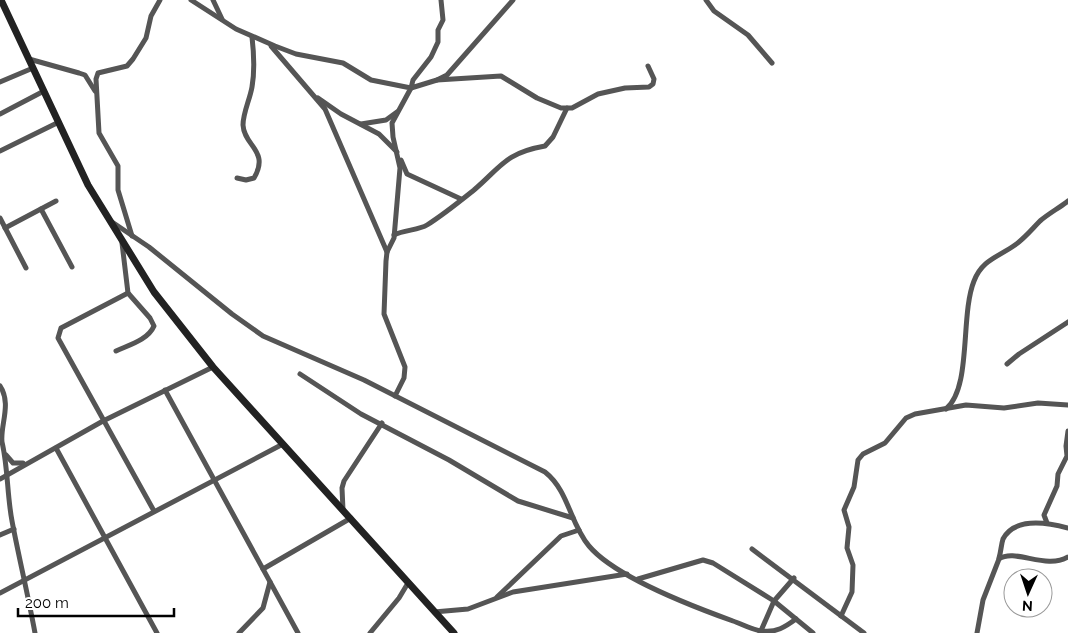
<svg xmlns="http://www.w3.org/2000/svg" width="1068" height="633" font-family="Raleway,sans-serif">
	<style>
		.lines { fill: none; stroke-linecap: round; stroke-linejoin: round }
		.minor { stroke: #555; stroke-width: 5 }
		.secondary { stroke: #222; stroke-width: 7 }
	</style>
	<rect width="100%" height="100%" fill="#fff"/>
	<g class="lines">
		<g class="minor">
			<polyline points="191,0 236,29 275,46 296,54 343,63 371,80 411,88 392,123 393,137 400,168 394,238 387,252 386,261 384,314 405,367 404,378 395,396"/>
			<polyline points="213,0 222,19"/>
			<polyline points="441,0 443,20 438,30 438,42 431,57 413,80 411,88 437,80 447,75 513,0"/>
			<polyline points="706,0 714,11 748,35 772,63"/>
			<polyline points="271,46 325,109 387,252"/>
			<polyline points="29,59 79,73 85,75 95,91"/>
			<polyline points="437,80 501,76 537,98 561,108 572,108 598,94 625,88 649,87 653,84 654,79 648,66"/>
			<polyline points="0,82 33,68"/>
			<polyline points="318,98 341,114 379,134 397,152"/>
			<polyline points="0,114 44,91"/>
			<polyline points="361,124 386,120 397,112"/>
			<polyline points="0,151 59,122"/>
			<polyline points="401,160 407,174 461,199"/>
			<path d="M 237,178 L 246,180 L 254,178 C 270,151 244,146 243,125 C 243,113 250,99 252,87 C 255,70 254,54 252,37"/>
			<polyline points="41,209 72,267"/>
			<polyline points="0,218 26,268"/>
			<path d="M 112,222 L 149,247 L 232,314 L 263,336 L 364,380 L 545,472 C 569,491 570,524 589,546 C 615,577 694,607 733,621 C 742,624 752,630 762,631 C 776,633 785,627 796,619"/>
			<polyline points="5,228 56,201"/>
			<path d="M 394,235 C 404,230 419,230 427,225 C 443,215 459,202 474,190 C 501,167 505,153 545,146 L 553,137 L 567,108"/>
			<polyline points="132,236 118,190 118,166 99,133 96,79 98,73 127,66 133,59 146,38 151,16 160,0"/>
			<polyline points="128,293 61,328 58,338 154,511"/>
			<path d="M 116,351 C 129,345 148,340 154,326 L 150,318 L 128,293 L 122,243"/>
			<polyline points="1007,364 1019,354 1068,322"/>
			<polyline points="300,374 361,414 449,460 518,501 573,518"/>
			<path d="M 0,386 C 12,404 0,425 2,442 C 8,467 7,495 12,521 C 19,558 28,595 35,633"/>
			<polyline points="165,390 298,633"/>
			<path d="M 946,409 C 972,387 960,316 974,281 C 982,260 998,257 1015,245 C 1025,238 1032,229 1040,221 C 1048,214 1059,208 1068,201"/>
			<polyline points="56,448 157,633"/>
			<polyline points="6,455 13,463 23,463"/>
			<polyline points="0,479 103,421 213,367"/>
			<polyline points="343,510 342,488 344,481 382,423"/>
			<polyline points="1047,523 1044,515 1057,486 1058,474 1067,456 1066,446 1068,431"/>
			<polyline points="0,535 14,529"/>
			<polyline points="752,549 864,633"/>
			<path d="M 999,558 C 1001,552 1001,545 1003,539 C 1015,516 1049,523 1068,528"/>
			<polyline points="263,569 351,518"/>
			<polyline points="638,579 703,560 713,563 774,601 813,633"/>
			<polyline points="0,593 283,444"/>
			<polyline points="497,597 561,536 579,530"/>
			<polyline points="434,612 468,609 513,592 627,574"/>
			<polyline points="841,616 852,592 853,565 847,548 849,527 844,510 854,487 858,460 863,454 885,443 906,418 915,414 966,405 1004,408 1038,403 1068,405"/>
			<polyline points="239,633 263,608 270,582"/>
			<polyline points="370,633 399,598 408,583"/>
			<polyline points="760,633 774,601 794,578"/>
			<path d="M 977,633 L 983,600 L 999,559 C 1015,548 1046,570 1068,557"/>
		</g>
		<polyline class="secondary" points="1,0 88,185 154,292 213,367 454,633"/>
	</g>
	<g transform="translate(1028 593) rotate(183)"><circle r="24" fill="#ffffff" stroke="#999999"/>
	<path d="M0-4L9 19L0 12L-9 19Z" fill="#000000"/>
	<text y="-8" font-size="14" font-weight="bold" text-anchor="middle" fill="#000000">N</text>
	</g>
	<path d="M18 608v8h156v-8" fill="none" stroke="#000000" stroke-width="2.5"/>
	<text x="25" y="608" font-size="15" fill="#000000" stroke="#ffffff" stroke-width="4" paint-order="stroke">200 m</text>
</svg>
